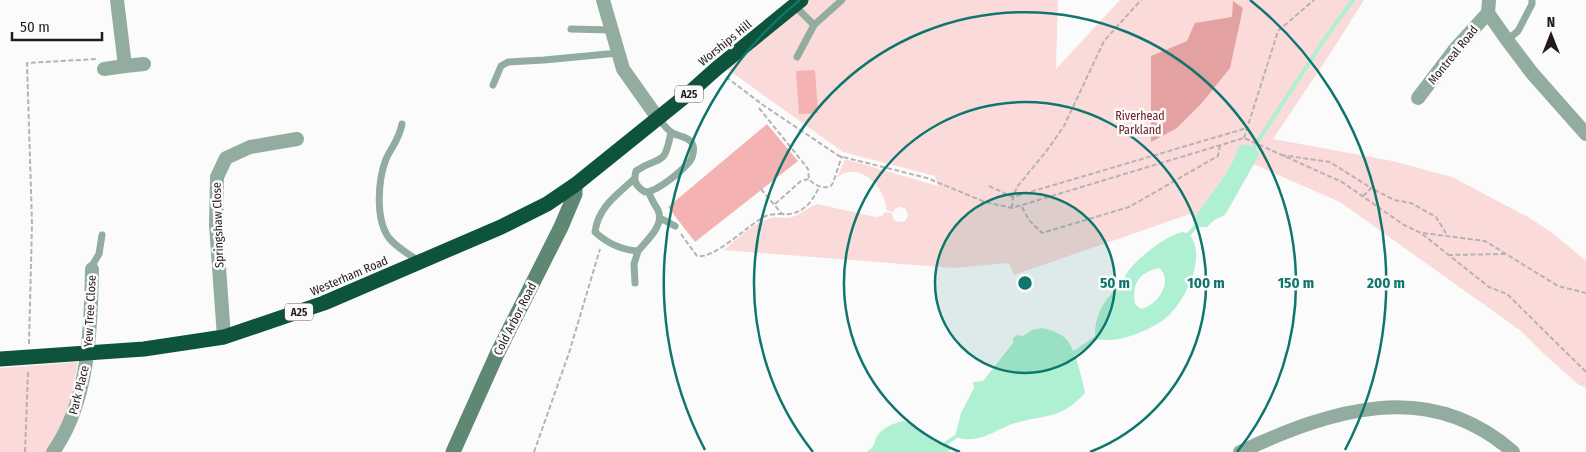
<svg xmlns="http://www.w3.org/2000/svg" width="1586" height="452" font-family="'Fira Sans Condensed',sans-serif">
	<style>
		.green { fill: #fadbda }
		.forest { fill: #e3a1a2 }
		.water { fill: #aef0d1; fill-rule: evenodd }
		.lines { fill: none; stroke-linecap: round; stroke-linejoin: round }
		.stream { stroke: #aef0d1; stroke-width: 4 }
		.building { fill: #f5b2b2 }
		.path { stroke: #b6b3b3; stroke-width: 2; stroke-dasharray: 5 2.5; stroke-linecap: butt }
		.lane { stroke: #92ad9f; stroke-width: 7 }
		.street { stroke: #92ad9f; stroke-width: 14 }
		.secondary { stroke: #5e8774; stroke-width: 15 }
		.highway { stroke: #0e543c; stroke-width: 15 }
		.ring { fill: none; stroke: #0f766e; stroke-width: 2.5 }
		.labels { text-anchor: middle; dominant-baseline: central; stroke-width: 5; stroke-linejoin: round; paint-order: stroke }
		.shield { fill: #fbfbfb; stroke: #655e5e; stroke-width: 1 }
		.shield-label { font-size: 11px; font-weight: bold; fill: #251a1a }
		.street-label { font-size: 12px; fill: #251a1a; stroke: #fbfbfb }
		.park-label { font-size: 12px; fill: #6e2128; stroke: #fbfbfb }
		.centre { fill: #0f766e; stroke: #fbfbfb; stroke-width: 2.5 }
		.ring-label { font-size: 15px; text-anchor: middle; font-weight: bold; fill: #0f766e; stroke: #fbfbfb; stroke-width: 5; stroke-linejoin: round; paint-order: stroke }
	</style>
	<rect width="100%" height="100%" fill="#fbfbfb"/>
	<g class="green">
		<path d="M 801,0 L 1058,0 L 1056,69 L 1120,0 L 1364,0 L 1328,57 L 1273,139 L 1393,161 L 1452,177 L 1528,217 L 1551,232 L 1586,261 L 1586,388 L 1579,385 L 1544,354 L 1521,331 L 1340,202 L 1253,164 L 1259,155 L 1256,148 L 1245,144 L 1238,147 C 1235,166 1207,199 1195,217 L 1190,214 L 1014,275 L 1009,263 L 953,268 L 724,250 C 737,239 753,223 770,218 C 778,215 784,220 792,217 C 802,214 808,207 817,204 L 876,217 L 882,216 L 885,212 L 892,213 L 893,219 L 897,222 L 905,221 L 908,216 L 906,209 L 901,207 L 896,208 L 893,212 L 886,210 C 887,188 858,159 837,178 L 845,159 L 938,186 L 935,176 L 843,152 L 720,64 Z"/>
		<polygon points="78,362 68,414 46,452 0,452 0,368"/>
	</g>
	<polygon class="forest" points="1233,1 1243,8 1230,68 1201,104 1177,128 1151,142 1151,56 1187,41 1195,23 1232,17"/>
	<g class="water">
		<path d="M 1245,144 L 1256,148 L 1259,155 L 1225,215 L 1214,220 L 1207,227 L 1196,227 L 1195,217 C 1207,199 1235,166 1238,147 Z"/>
		<path d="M 1183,232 L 1188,233 C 1209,254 1185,302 1166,318 C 1151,330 1114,346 1095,338 C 1095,332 1095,325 1097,319 C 1101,304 1111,294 1121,283 C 1124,279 1126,274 1129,270 C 1139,257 1168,234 1183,232 ZM 1159,268 C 1175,281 1156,307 1141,309 L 1135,304 C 1132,284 1138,273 1159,268 Z"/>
		<path d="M 1042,328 C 1051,330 1061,333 1067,340 C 1075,350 1083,380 1085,393 C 1060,420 1047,414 1015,423 C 1001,427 986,439 971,439 C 966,440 960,438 955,437 L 961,413 L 974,388 L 973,382 L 983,381 L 1013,343 L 1013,338 L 1017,335 L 1023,336 L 1032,330 Z"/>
		<path d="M 903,421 C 921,426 929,445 948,445 L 950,450 L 948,452 L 867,452 C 878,444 872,443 878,435 C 883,427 895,423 903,421 Z"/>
	</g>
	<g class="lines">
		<g class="stream">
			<polyline points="1254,147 1326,37 1353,0"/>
			<polyline points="1189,234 1196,226"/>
			<polyline points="1073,354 1096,338"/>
			<polyline points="944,445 955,437"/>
		</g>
	</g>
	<g class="building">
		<polygon points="815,70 818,113 799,114 796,71"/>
		<polygon points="767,124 798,161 695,242 668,207"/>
	</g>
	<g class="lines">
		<g class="path">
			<polyline points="726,77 763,105 839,156 927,178 985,202 1012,208 1244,138 1342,182 1404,225 1421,233 1489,287 1507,294 1586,372"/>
			<path d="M 759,108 L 805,165 L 808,169 L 809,179 C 815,186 821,188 830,187 L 833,183 L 842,156"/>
			<polyline points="1244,138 1278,31 1314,0"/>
			<polyline points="1281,155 1330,162 1371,188"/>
			<polyline points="989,186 1013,197 1247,128"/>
			<path d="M 761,189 L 782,214 C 801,216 812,203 819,187"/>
			<polyline points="1363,196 1371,188 1394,200 1411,203 1436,217 1447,235"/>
			<polyline points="775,204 801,181 809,179"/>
			<polyline points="1022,207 1029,220 1042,233 1129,207 1218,156 1220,146"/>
			<polyline points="1012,208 1013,197 1017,187 1048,149 1064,126 1104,41 1141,0"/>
			<polyline points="1423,233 1485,241 1558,286 1586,293"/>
			<path d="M 681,234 L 697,256 C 716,259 748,224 766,216 C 771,214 777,214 782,214"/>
			<polyline points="1448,255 1506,254"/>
			<polyline points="29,344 32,223 27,63 96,59"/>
			<polyline points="25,452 28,371"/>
			<polyline points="534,452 569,353 600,249"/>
		</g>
		<g class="lane">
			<polyline points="795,6 814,25"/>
			<polyline points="571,29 611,30"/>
			<polyline points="1507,40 1518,31 1532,4 1532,0"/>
			<polyline points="797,57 814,25 842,0"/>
			<polyline points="493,85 501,66 508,62 544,60 618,53"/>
			<path d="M 658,118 C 662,122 666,129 671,132 C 677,137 687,135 692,143 C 695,148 693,157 690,161 C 682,171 657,192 645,192 C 636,186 633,182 636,171 C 661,154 664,169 671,132"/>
			<path d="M 402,124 C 399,140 392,146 386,159 C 378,180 375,219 389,238 C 397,248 409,254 420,262"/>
			<path d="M 634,179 C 617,195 598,207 595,232 C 607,243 622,250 638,251 C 647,240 665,225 658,210 C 654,203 651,200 649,192"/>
			<polyline points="660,218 675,226"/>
			<polyline points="92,269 93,264 99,254 102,235"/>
			<polyline points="635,283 634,264 638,251"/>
		</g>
		<g class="street">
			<polyline points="603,0 623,69 657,117"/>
			<polyline points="1489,0 1488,13 1507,40 1532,73 1586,134"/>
			<polyline points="125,66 144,64"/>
			<polyline points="104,69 125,66 117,0"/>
			<polyline points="1418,98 1456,48 1488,13"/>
			<polyline points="224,337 216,225 217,177 226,158 250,147 297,139"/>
			<path d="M 53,452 C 89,402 91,329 92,269"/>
			<path d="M 1240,452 C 1331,410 1428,377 1513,452"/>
		</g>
		<polyline class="secondary" points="453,452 497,354 561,227 575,194 575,185"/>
		<polyline class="highway" points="0,359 144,349 224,337 324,303 501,227 547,204 575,185 688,94 716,69 801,0"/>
	</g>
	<circle cx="1025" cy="283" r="90" fill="#0f766e" fill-opacity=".12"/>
	<g class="ring">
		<circle cx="1025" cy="283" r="90"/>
		<path d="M960 452A181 181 0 1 1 1090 452"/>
		<path d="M813 452A271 271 0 1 1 1237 452"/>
		<path d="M705 450A361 361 0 0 1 800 0M1250 0A361 361 0 0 1 1345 450"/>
	</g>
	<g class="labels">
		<g class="shield">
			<rect x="675" y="85.5" width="28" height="17" rx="4"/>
			<rect x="285" y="303.5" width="28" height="17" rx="4"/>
		</g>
		<g class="shield-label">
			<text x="689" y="94">A25</text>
			<text x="299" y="312">A25</text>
		</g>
		<g class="street-label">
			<text transform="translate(725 43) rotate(-39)">Worships Hill</text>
			<text transform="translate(1453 55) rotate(-51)">Montreal Road</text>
			<text transform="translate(218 225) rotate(-92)">Springshaw Close</text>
			<text transform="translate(349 276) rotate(-23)">Westerham Road</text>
			<text transform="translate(90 311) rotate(-87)">Yew Tree Close</text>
			<text transform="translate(515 319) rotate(-63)">Cold Arbor Road</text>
			<text transform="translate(79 390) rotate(-76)">Park Place</text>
		</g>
		<g class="park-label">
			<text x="1140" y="116">Riverhead<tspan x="1140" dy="14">Parkland</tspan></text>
		</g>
	</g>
	<circle cx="1025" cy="283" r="8" class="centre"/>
	<g class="ring-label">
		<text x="1115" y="288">50 m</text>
		<text x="1206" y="288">100 m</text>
		<text x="1296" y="288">150 m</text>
		<text x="1386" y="288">200 m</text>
	</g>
	<g transform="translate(1551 35)" stroke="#fbfbfb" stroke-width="4" paint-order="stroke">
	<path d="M0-4L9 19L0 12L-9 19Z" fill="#251a1a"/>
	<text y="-8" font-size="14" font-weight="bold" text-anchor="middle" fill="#251a1a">N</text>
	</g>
	<path d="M12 32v8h90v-8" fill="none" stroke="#251a1a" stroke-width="2.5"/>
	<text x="20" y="32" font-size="15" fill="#251a1a" stroke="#fbfbfb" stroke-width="4" paint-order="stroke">50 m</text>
</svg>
